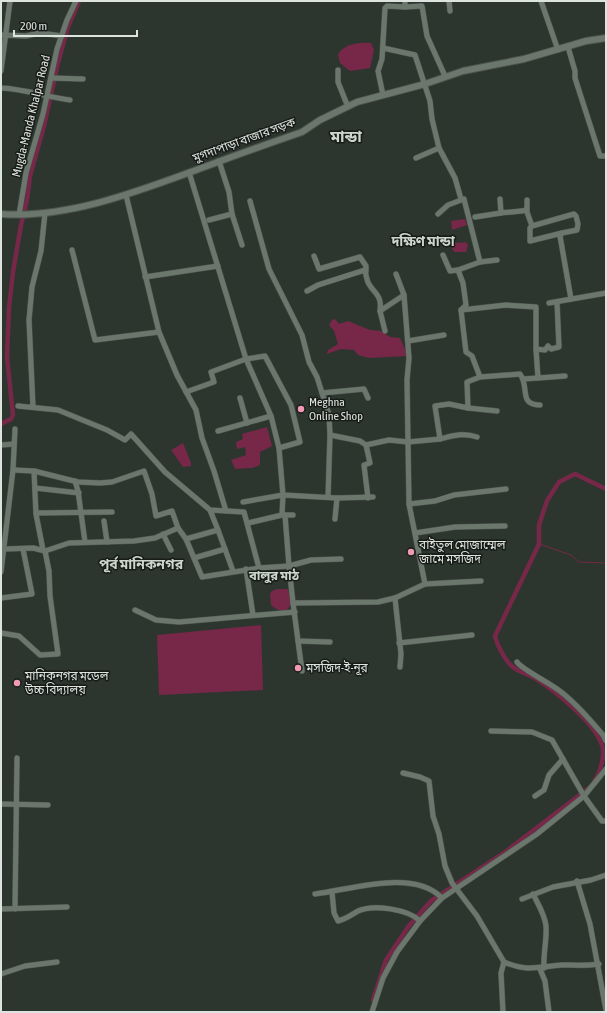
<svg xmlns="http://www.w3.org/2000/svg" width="607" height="1013" font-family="'Asap Condensed','Noto Sans Bengali',sans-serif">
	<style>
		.water { fill: #772747 }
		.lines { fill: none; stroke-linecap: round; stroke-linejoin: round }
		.stream { stroke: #772747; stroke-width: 1 }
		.canal { stroke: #772747; stroke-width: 4.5 }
		.minor-casing { stroke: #4d544e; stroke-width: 6 }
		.tertiary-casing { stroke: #4d544e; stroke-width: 8 }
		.minor { stroke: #6b766d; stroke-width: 5 }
		.tertiary { stroke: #6b766d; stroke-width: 6 }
		.poi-dot { fill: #f09ab6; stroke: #181c19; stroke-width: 1.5 }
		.labels { text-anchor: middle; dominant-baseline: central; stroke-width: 3; stroke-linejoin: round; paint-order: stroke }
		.street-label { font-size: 12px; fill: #dde3de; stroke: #181c19 }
		.poi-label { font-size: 12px; fill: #dde3de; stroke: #181c19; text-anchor: start }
		.neighbourhood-label { font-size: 13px; font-weight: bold; fill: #cbd7cd; stroke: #181c19 }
		.quarter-label { font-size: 14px; font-weight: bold; fill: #cbd7cd; stroke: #181c19 }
		.district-label { font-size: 16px; font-weight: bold; fill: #cbd7cd; stroke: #181c19 }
	</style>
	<rect width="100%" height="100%" fill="#2c362e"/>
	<g class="water">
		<path d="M 371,43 L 374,50 L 370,68 L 350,71 L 340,63 L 338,55 C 343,44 359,42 371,43 Z"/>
		<polygon points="465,219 467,225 452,230 451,221"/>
		<polygon points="455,242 458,243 466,242 468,245 466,252 454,252 451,246"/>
		<polygon points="335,319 339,324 348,321 370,330 381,331 390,337 400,338 408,356 369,358 358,355 354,350 341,349 327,354 328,350 338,344 334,331 329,325 332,320"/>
		<polygon points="267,427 272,446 260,452 260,465 252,468 235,469 231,460 246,455 245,447 237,449 236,442 243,439 242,434"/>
		<polygon points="183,443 191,463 191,466 183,467 171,450"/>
		<path d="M 277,589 L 288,589 C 289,594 291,600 290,605 C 287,615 276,610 271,605 L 270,594 L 272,591 Z"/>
		<polygon points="261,625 263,690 159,695 157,635"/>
	</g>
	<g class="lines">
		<polyline class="stream" points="539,544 571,555 579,562 606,563"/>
		<g class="canal">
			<polyline points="1,424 11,419 13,415 7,357 9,307 13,272 21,225 27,200 30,176 44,126 58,63 68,27 79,1"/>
			<path d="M 594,781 C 600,773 604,759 603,749 C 599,725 554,690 535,678 C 528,674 519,672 513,667 C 506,662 497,645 495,636 L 539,544 L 539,525 L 547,501 L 559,482 L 575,474 L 606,489"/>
			<polyline points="373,1000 386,960 408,927 431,901 504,853 590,787"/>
		</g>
		<g class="minor-casing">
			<g id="minor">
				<polyline points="449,1 450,11"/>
				<polyline points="541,1 558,50"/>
				<polyline points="405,7 422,6 427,36 445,76"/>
				<polyline points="1,35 26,36 40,33 62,36"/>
				<polyline points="568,47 575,71 575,78 600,156 606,156"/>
				<polyline points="383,48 415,55 430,101 432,119 439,148 455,178 461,199"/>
				<polyline points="338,70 338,82 348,107"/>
				<polyline points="1,71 10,1"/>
				<polyline points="51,78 83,79"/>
				<path d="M 1,88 C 25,89 46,97 70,100"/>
				<polyline points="383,95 378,71 382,59 385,8 387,6 405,7 405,1"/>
				<polyline points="416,158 439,148"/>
				<polyline points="189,172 246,359 271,416 279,448 283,495 282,515"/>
				<polyline points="126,195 159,332 177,375 196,410 202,438 214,471 226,511"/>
				<path d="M 500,199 L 501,213 C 511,212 517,212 527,210"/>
				<polyline points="527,200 527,212 532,226 574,214 576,216 578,224 577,230 562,233 560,236 571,299"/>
				<polyline points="250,201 269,269 302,335 309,362 317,377 329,415 330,435 360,441 366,445"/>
				<polyline points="232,214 242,245"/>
				<polyline points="19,215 26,173 43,114 57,49 67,20 76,1"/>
				<polyline points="475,217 501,213"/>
				<polyline points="209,220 232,214 229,192 219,161"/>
				<polyline points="532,226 530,228 530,241 562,233"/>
				<polyline points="72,250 95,340 159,332"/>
				<polyline points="443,255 450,271 458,270"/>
				<polyline points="314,256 319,269 360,257 366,266 366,271"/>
				<polyline points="480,262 497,260"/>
				<polyline points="396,274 404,295"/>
				<polyline points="145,277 218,266"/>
				<path d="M 307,291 L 318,285 L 365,270 C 366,274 366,277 367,279 C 369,291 383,292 380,311"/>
				<polyline points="549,303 606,293"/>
				<polyline points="461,310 506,305 536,307 536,349 545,350 548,346 551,349 559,347 557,302"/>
				<polyline points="408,341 444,335"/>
				<polyline points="536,349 538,378 565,376"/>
				<path d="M 480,377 L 520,374 C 530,387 518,405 540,405"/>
				<polyline points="523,379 538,378"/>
				<polyline points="186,392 214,382 211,372 246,359 265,356 291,405 300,442 279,448"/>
				<polyline points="322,393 364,389 368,398"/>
				<polyline points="240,398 247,423"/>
				<polyline points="18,406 58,410 107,430 125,440 131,434 165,472 210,510 244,512 259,568 289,566 293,603 378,602 395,598 425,584 409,504 407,380 409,358 404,295 380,311 385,331"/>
				<polyline points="33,407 29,320 32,287 41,251 45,213"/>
				<polyline points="468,408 497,411"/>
				<polyline points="218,431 271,416"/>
				<path d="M 440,439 C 452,436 464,432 477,437"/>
				<polyline points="1,445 14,444"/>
				<polyline points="13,470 34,471 78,482 100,483 112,482 144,471 152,494 156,516 172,511 178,528"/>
				<polyline points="34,471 36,514 43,550"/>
				<polyline points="75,481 78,491 85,542"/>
				<polyline points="35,488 79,493"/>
				<polyline points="328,497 330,435"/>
				<polyline points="368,498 364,465 370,463 366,445 389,440 408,442 440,439 435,406 449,404 468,408 467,382 480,377 472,356 466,352 461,310 466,305 463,283 458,270 480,262 464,199 448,205 438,214"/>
				<polyline points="243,502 283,495 337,498 373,497"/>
				<polyline points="409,504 435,501 454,495 506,489"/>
				<polyline points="36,513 112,512"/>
				<polyline points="285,515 289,566 311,560 341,559"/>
				<polyline points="335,519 337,498"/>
				<polyline points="104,521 107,542"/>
				<polyline points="248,523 282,515 293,515"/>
				<polyline points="218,530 233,571"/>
				<polyline points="415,533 455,527 505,526"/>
				<polyline points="163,534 171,550"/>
				<polyline points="186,539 202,577 259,568"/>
				<polyline points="5,549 33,548 45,551 69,543 134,541 155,538 178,528 186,539 218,530 210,510"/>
				<polyline points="194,558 225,549"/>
				<polyline points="246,569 253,615"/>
				<polyline points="1,572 13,470 15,429"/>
				<polyline points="425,584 481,581"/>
				<polyline points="1,598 32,594 23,549"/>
				<polyline points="395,598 401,654 400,667"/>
				<polyline points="293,603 302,671"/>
				<polyline points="135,610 156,620 179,622 295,612"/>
				<polyline points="1,633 19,636 40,655 58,654 50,596 49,571 45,551"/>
				<polyline points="298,641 330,642"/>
				<polyline points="399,643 472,635"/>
				<path d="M 517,662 C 521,669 552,684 561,692 C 577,704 590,720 603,735 L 606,741"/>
				<polyline points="491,731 532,732 552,740 584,796 602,821 606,821"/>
				<path d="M 403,773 L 420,777 L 429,781 L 433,816 L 439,834 L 445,866 L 452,883 L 477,916 L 504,962 C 527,972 538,967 562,965 C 574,965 586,966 599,964"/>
				<polyline points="535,796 544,790 549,775 563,759"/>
				<polyline points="1,804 48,805"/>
				<polyline points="577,881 590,924 606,1010"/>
				<path d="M 332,892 L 334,913 L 338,921 C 346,919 351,915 358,911 C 373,904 408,909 420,921"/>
				<path d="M 315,894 C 350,890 413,868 442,898"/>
				<path d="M 533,894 C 538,904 545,915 546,926 C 547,940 543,954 544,968"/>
				<polyline points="522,899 553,887 591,880 606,875"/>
				<polyline points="1,909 67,907"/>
				<polyline points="15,909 17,758"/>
				<polyline points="540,969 545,981 549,1012"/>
				<polyline points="1,974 25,966 57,962"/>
				<polyline points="372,1012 383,978 397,952 420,921 442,898 537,834 584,796 606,769"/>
				<polyline points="503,1012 501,973 504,962"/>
			</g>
		</g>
		<g class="tertiary-casing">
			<path id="tertiary" d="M 1,214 C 70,219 144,189 207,166 C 239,154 270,143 302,132 L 320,120 L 357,102 L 425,84 L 463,71 L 524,59 L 586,41 L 606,38"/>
		</g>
		<use href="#minor" class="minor"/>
		<use href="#tertiary" class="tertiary"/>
	</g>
	<g class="poi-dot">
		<circle cx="301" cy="409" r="4"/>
		<circle cx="411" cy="552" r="4"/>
		<circle cx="298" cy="668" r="4"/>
		<circle cx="17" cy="683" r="4"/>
	</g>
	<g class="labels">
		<g class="street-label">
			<text transform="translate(31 116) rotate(-76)">Mugda-Manda Khalpar Road</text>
			<text transform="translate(244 140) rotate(-20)">মুগদাপাড়া বাজার সড়ক</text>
		</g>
		<g class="poi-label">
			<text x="309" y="402">Meghna<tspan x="309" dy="14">Online Shop</tspan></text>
			<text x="419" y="545">বাইতুল মোজাম্মেল<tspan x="419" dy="14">জামে মসজিদ</tspan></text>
			<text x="306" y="668">মসজিদ-ই-নূর</text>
			<text x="25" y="676">মানিকনগর মডেল<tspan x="25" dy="14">উচ্চ বিদ্যালয়</tspan></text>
		</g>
		<g class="neighbourhood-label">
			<text x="274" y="575">বালুর মাঠ</text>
		</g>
		<g class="quarter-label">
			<text x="423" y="241">দক্ষিণ মান্ডা</text>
			<text x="141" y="564">পূর্ব মানিকনগর</text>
		</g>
		<g class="district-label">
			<text x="346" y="136">মান্ডা</text>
		</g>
	</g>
	<rect width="607" height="1013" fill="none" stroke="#dde3de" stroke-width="4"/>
	<path d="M14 30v6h123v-6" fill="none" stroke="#dde3de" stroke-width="2"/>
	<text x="20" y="30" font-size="12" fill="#dde3de" stroke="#181c19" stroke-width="3" paint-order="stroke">200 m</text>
</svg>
